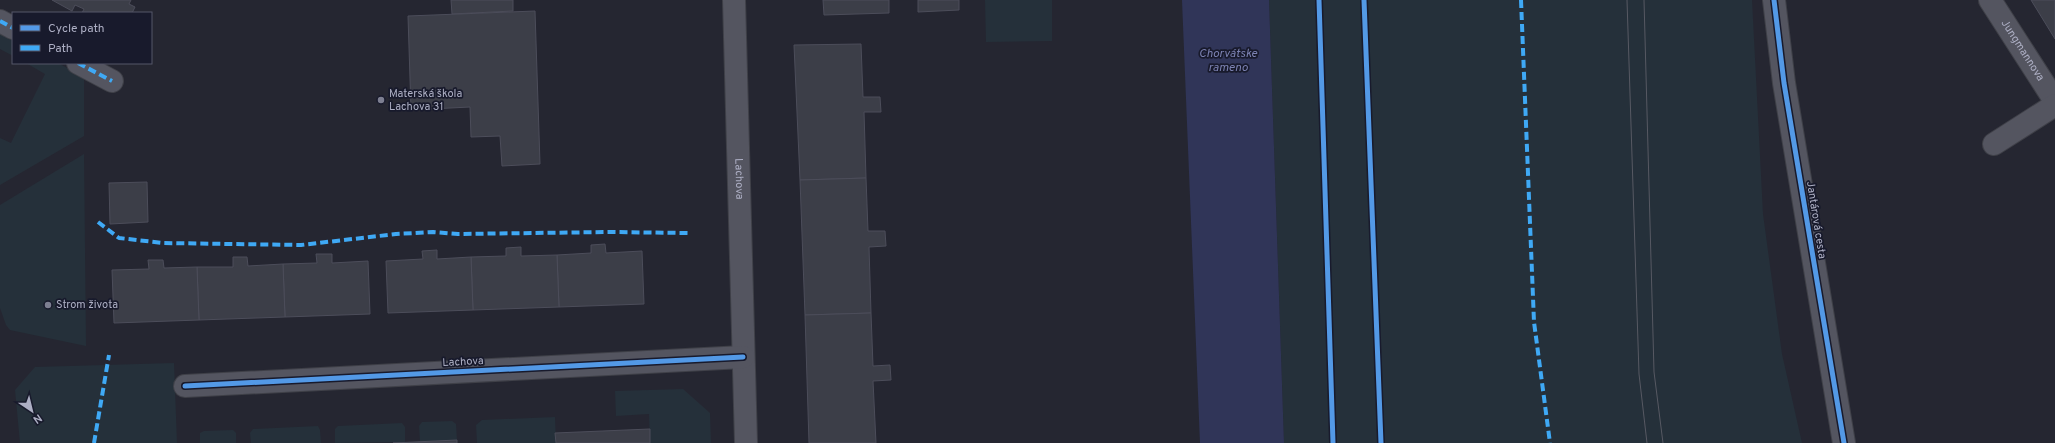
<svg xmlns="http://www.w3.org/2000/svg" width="2055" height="443" font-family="Overpass,sans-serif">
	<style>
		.green { fill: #25303a }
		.water { fill: #303558 }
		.building { fill: #3c3e48; stroke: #4c4d5a }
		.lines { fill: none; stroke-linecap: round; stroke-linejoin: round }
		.minor-casing { stroke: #3f4048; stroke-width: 24 }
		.minor { stroke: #545560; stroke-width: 22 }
		.tram { stroke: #575963; stroke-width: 1 }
		.quiet { stroke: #3fa9f5; stroke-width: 4; stroke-dasharray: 8 4; stroke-linecap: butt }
		.cycleway-casing { stroke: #181a2c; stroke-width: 8 }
		.cycleway { stroke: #5399e6; stroke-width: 5 }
		.poi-dot { fill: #7d7f91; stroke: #181a2c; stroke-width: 1.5 }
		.labels { text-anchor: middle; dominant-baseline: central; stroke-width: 3.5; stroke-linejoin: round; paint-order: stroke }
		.street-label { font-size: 11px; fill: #adafc4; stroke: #181a2c }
		.poi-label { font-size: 11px; fill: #adafc4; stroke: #181a2c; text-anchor: start }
		.water-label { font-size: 12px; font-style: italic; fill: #7c82b2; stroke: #181a2c }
	</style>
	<rect width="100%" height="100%" fill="#252631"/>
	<g class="green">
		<polygon points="985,0 1052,0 1052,41 986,42"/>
		<polygon points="1269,0 1752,0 1763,214 1782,354 1802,443 1284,443"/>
		<polygon points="0,32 13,39 13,56 0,49"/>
		<polygon points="26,63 58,63 84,77 84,136 0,185 0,138 11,143 45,74"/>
		<polygon points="84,154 86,346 10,330 6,325 0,308 0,205"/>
		<polygon points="174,363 177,443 20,443 15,390 35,367"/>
		<polygon points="683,389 710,413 711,443 650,443 649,414 616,416 615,391"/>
		<polygon points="555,417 556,443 477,443 476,425 482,420"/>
		<polygon points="452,421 456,424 457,440 420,442 419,426 422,422"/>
		<polygon points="402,423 405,427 405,442 335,443 335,429 338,426"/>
		<polygon points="318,426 320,430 321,443 251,443 250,433 253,429"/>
		<polygon points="233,430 236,433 236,443 200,443 200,433 204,431"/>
	</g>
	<polygon class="water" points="1182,0 1269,0 1284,443 1200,443"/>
	<g class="building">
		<polygon points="52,0 131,0 129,4 135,7 132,13 82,13 84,9 75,5 72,11"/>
		<polygon points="451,0 513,0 513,11 452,14"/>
		<polygon points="823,0 889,0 889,13 824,15"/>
		<polygon points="918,0 959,0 959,10 918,12"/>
		<polygon points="2031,0 2055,0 2055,39"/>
		<polygon points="535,11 540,164 502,166 500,136 471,137 470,107 411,110 408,16"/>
		<polygon points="861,44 863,97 880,97 881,112 864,112 866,178 800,180 794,45"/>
		<polygon points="866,178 868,231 885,231 886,246 869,247 871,313 805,315 800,180"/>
		<polygon points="147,182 148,222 110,224 109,183"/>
		<polygon points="605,244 606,253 642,251 644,304 559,307 557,255 591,253 591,245"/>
		<polygon points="521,247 521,256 557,255 559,307 473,310 471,257 506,256 506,248"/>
		<polygon points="437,250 437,259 471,257 473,310 388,313 386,261 423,259 422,251"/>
		<polygon points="316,254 332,254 332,263 368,261 370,314 285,317 283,264 317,263"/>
		<polygon points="233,257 247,257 248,266 283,264 285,317 199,320 197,267 233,267"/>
		<polygon points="148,260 163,260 164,268 197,267 199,320 114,323 112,270 149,269"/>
		<polygon points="871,313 873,366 890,365 891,380 873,381 876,443 809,443 805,315"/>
		<polygon points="650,429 650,443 556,443 555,433"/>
		<polygon points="457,440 457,443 393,443 414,442"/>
	</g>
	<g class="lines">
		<g class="minor-casing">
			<g id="minor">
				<path id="s1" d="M 734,0 L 746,443"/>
				<polyline points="1774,0 1784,83 1844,443"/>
				<path id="s2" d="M 1990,0 L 2055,101"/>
				<polyline points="0,21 13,28"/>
				<polyline points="78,63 112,81"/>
				<polyline points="1994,144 2055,105"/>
				<polyline points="185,386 743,357"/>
			</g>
		</g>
		<use href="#minor" class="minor"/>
		<g class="tram">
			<polyline points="1627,0 1639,374 1647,443"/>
			<polyline points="1644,0 1654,372 1663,443"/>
		</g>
		<g class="quiet">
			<polyline points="1521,0 1534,322 1550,443"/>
			<polyline points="0,21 13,28"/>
			<polyline points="78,63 112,81"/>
			<polyline points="98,222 119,238 163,243 301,245 396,234 433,232 458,234 610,232 688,233"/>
			<polyline points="94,443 109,355"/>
		</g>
		<g class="cycleway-casing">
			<g id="cycleway">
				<polyline points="1319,0 1333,443"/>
				<polyline points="1364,0 1381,443"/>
				<polyline points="1774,0 1784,83 1844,443"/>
				<polyline points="185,386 743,357"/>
			</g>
		</g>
		<use href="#cycleway" class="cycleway"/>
	</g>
	<g class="poi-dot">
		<circle cx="381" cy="100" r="4"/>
		<circle cx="48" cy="305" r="4"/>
	</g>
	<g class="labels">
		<g class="street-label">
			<text stroke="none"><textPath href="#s2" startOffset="60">Jungmannova</textPath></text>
			<text stroke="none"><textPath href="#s1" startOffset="179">Lachova</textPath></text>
			<text transform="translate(1816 220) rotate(81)">Jantárová cesta</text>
			<text transform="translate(463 362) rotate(-3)">Lachova</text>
		</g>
		<g class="poi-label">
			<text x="389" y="94">Materská škola<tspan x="389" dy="13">Lachova 31</tspan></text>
			<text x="56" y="305">Strom života</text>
		</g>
		<g class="water-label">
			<text x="1228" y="54">Chorvátske<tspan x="1228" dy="14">rameno</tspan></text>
		</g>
	</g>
	<rect x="12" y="12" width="140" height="52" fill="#181a2c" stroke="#545669"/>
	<rect x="20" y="25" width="20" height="6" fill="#5399e6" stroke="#545669"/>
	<text x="48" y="32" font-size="12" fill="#adafc4">Cycle path</text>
	<rect x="20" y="45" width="20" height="6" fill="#3fa9f5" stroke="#545669"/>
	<text x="48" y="52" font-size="12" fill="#adafc4">Path</text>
	<g transform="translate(32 411) rotate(145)" stroke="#181a2c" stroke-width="3" paint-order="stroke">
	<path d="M0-3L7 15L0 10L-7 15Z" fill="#adafc4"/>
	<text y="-6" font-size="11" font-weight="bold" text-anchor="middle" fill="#adafc4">N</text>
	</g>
</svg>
